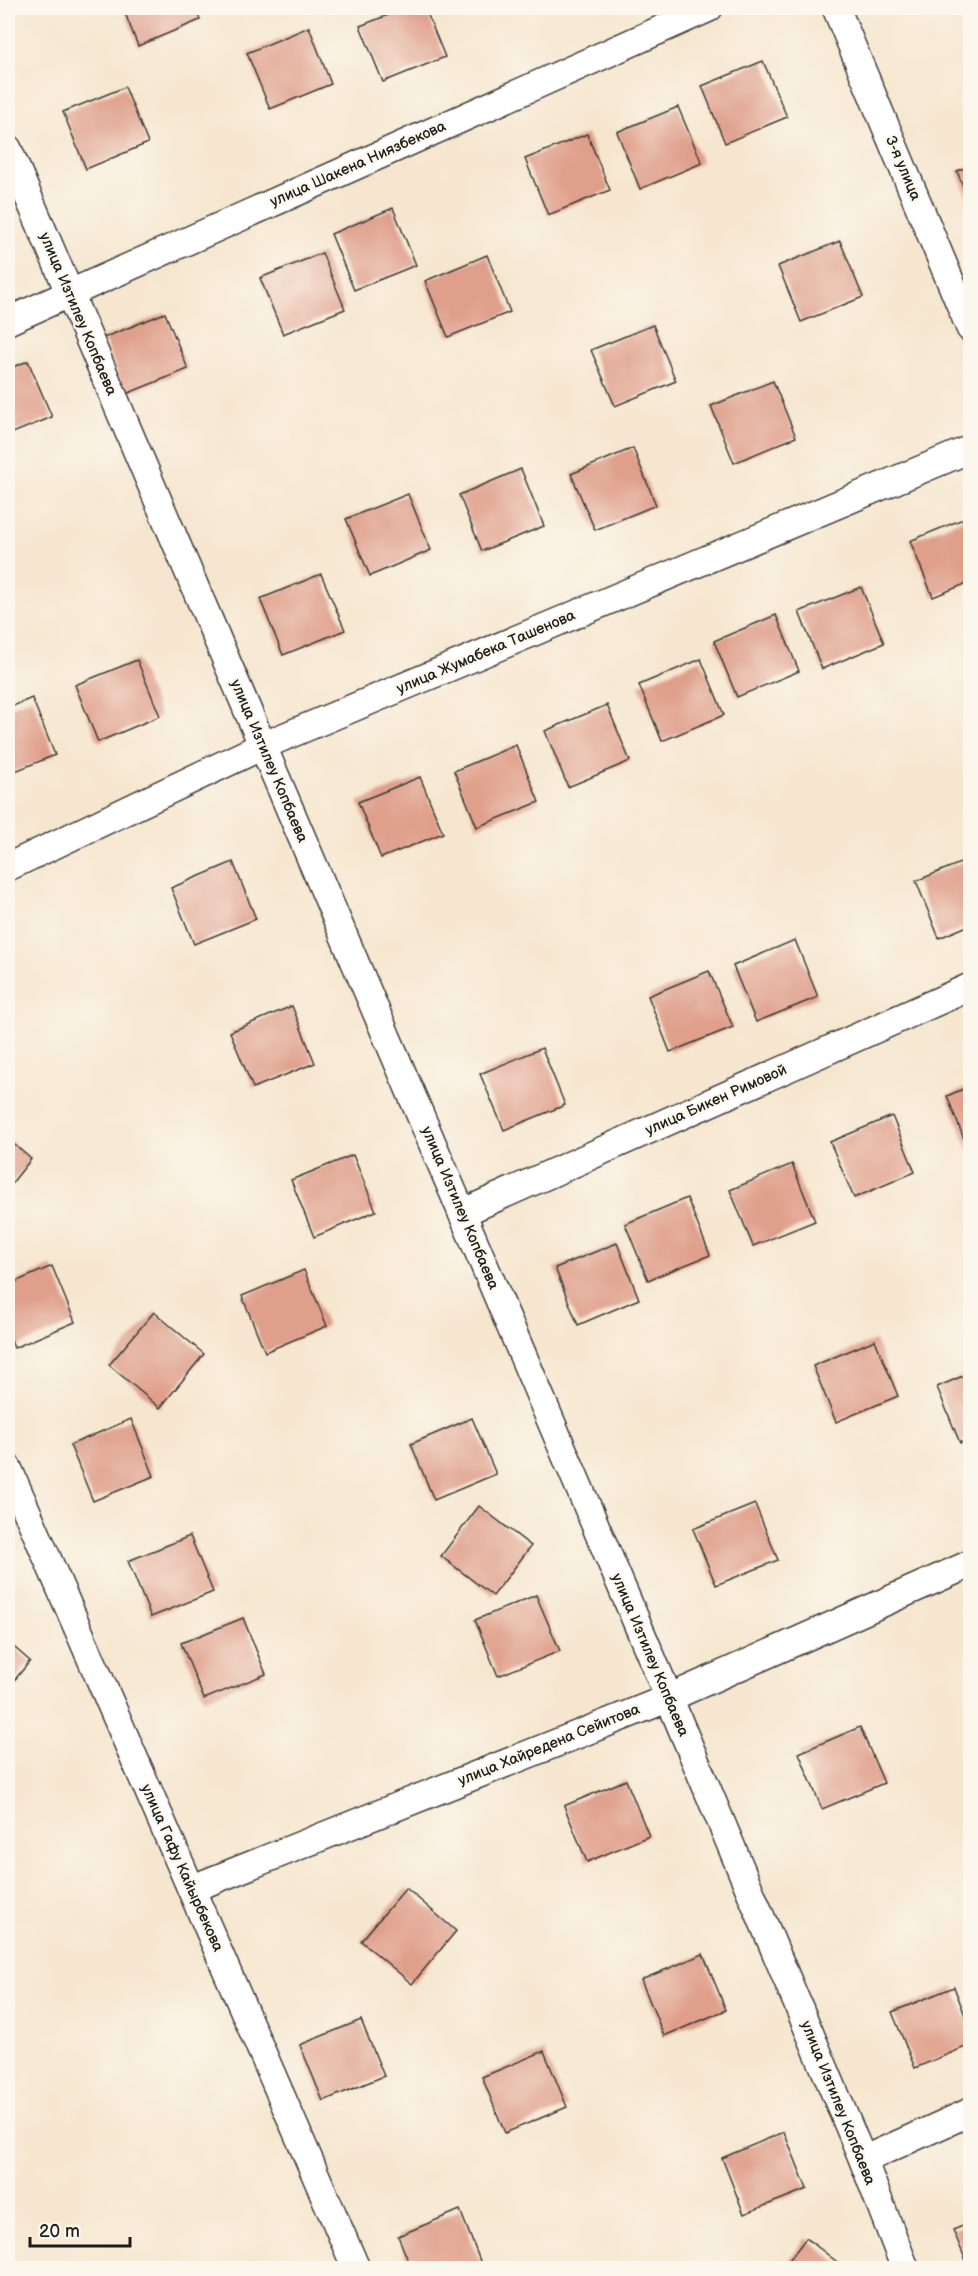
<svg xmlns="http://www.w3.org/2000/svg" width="978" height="2276" font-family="'Balsamiq Sans',sans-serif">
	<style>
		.building { fill: #df9f8a }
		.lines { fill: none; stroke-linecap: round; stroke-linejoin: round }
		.minor-casing { stroke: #3d3a37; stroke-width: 30 }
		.minor { stroke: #fff; stroke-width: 27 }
		.labels { text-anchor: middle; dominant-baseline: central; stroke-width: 4.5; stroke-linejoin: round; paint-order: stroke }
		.street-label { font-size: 15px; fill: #1c1c1c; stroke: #fbf7ec }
	</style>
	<rect width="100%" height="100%" fill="#fbf7ec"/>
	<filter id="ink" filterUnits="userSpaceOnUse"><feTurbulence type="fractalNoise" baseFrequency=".0167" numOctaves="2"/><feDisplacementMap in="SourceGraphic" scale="12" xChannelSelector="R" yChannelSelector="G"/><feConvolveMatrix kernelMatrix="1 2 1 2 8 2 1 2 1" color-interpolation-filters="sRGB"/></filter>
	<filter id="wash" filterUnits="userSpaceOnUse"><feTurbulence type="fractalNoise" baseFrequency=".008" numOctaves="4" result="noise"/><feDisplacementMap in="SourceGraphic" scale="24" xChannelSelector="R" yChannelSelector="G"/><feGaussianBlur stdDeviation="1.35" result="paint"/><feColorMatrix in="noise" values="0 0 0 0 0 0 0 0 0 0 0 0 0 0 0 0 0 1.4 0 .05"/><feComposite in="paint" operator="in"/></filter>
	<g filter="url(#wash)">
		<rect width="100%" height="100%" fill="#f6e6cf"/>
		<g id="blocks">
			<g class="building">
				<polygon points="123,8 195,8 200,20 138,46"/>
				<polygon points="406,8 425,8 445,57 383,82 360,26"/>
				<polygon points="309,27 331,84 270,109 247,53"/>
				<polygon points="763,61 787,117 725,143 702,86"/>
				<polygon points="125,87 148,143 86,169 63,112"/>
				<polygon points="678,107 702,163 640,189 617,132"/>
				<polygon points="587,134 610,190 548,215 525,159"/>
				<polygon points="970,166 970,204 957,171"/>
				<polygon points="393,208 416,265 354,290 331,234"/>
				<polygon points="840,241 863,297 801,322 778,266"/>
				<polygon points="322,253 345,309 283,334 260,278"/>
				<polygon points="487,255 510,312 448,337 425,281"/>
				<polygon points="165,313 188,369 126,394 103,338"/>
				<polygon points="653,325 676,381 615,406 591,350"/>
				<polygon points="28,361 52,417 8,435 8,369"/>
				<polygon points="773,381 796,437 734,463 711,406"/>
				<polygon points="633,448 656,505 595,530 571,474"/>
				<polygon points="521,469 544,526 482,551 459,495"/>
				<polygon points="408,494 431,550 370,576 346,519"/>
				<polygon points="970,516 970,582 933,597 910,541"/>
				<polygon points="321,574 345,630 283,655 260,599"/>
				<polygon points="861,587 884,643 822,669 799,612"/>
				<polygon points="776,615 799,671 737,697 714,641"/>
				<polygon points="701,659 724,715 662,741 639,685"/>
				<polygon points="137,660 160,716 98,742 75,685"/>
				<polygon points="32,698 55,755 8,774 8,708"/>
				<polygon points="607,705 630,761 568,787 545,731"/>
				<polygon points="516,745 539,802 477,827 454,771"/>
				<polygon points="420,777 443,833 381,858 358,802"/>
				<polygon points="970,859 970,925 939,938 916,881"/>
				<polygon points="233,862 256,919 194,944 171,888"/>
				<polygon points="795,940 818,997 756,1022 733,966"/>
				<polygon points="709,971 733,1027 670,1052 648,996"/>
				<polygon points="292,1006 315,1063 253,1088 230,1032"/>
				<polygon points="542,1048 565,1105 504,1130 480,1074"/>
				<polygon points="970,1086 970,1154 947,1096"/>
				<polygon points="892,1116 915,1172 854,1198 830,1142"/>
				<polygon points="8,1139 31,1159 8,1188"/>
				<polygon points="353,1155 376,1211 314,1237 291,1180"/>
				<polygon points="792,1164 815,1221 753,1246 730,1190"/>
				<polygon points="687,1198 710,1255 648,1280 625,1224"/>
				<polygon points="617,1243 639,1299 578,1325 555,1268"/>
				<polygon points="52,1266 75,1322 14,1348 8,1333 8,1285"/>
				<polygon points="304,1270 327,1326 265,1352 242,1296"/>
				<polygon points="154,1312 204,1354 160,1408 109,1365"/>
				<polygon points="875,1340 898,1396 836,1422 813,1366"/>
				<polygon points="970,1373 970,1439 960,1443 937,1387"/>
				<polygon points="472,1418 496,1474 434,1500 411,1444"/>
				<polygon points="131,1419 154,1476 93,1501 70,1445"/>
				<polygon points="755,1504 778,1560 716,1585 693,1529"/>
				<polygon points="479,1506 531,1546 493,1596 441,1556"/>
				<polygon points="190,1536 213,1592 151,1617 128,1561"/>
				<polygon points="536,1595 560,1651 498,1676 475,1620"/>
				<polygon points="243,1618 266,1674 204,1699 181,1643"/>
				<polygon points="8,1642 30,1661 8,1688"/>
				<polygon points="860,1727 884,1783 822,1809 799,1753"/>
				<polygon points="626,1780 649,1836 587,1862 564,1806"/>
				<polygon points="406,1888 456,1931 412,1984 361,1941"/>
				<polygon points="703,1954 726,2010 664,2036 641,1980"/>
				<polygon points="954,1987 970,2028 970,2045 915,2068 892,2012"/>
				<polygon points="361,2020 384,2076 323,2101 300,2045"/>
				<polygon points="544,2051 567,2107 505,2133 482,2077"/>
				<polygon points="784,2132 807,2189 744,2214 722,2158"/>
				<polygon points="460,2210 482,2266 478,2268 411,2268 398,2236"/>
				<polygon points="970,2223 970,2268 969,2268 953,2230"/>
				<polygon points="806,2238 845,2268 783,2268"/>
			</g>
		</g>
	</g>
	<g filter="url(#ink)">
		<use href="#blocks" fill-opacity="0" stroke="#3d3a37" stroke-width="1.5"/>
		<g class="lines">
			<g class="minor-casing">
				<g id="minor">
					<polyline points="836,8 970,328"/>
					<polyline points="8,149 669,1698 863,2160 905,2268"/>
					<polyline points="8,321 709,8"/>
					<polyline points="8,867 262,746 970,449"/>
					<polyline points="462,1213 970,987"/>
					<polyline points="8,1468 356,2268"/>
					<polyline points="191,1889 669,1698 970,1564"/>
					<polyline points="863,2160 970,2112"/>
				</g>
			</g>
			<use href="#minor" class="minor"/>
		</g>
	</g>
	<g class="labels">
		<g class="street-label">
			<text transform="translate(358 164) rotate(-24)">улица Шакена Ниязбекова</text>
			<text transform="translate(903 168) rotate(67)">3-я улица</text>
			<text transform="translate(78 314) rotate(67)">улица Изтилеу Копбаева</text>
			<text transform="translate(486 652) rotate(-23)">улица Жумабека Ташенова</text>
			<text transform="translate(269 761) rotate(67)">улица Изтилеу Копбаева</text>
			<text transform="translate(716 1100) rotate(-24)">улица Бикен Римовой</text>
			<text transform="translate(460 1208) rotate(67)">улица Изтилеу Копбаева</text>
			<text transform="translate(650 1655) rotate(67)">улица Изтилеу Копбаева</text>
			<text transform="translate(549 1745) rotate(-22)">улица Хайредена Сейитова</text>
			<text transform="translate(182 1868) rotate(66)">улица Гафу Кайырбекова</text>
			<text transform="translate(838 2103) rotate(68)">улица Изтилеу Копбаева</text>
		</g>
	</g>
	<rect width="978" height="2276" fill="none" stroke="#fbf7ec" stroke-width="30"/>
	<path d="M30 2237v9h100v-9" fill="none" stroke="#1c1c1c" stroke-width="3"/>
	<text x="39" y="2237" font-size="18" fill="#1c1c1c" stroke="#fbf7ec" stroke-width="4.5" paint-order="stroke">20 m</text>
</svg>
